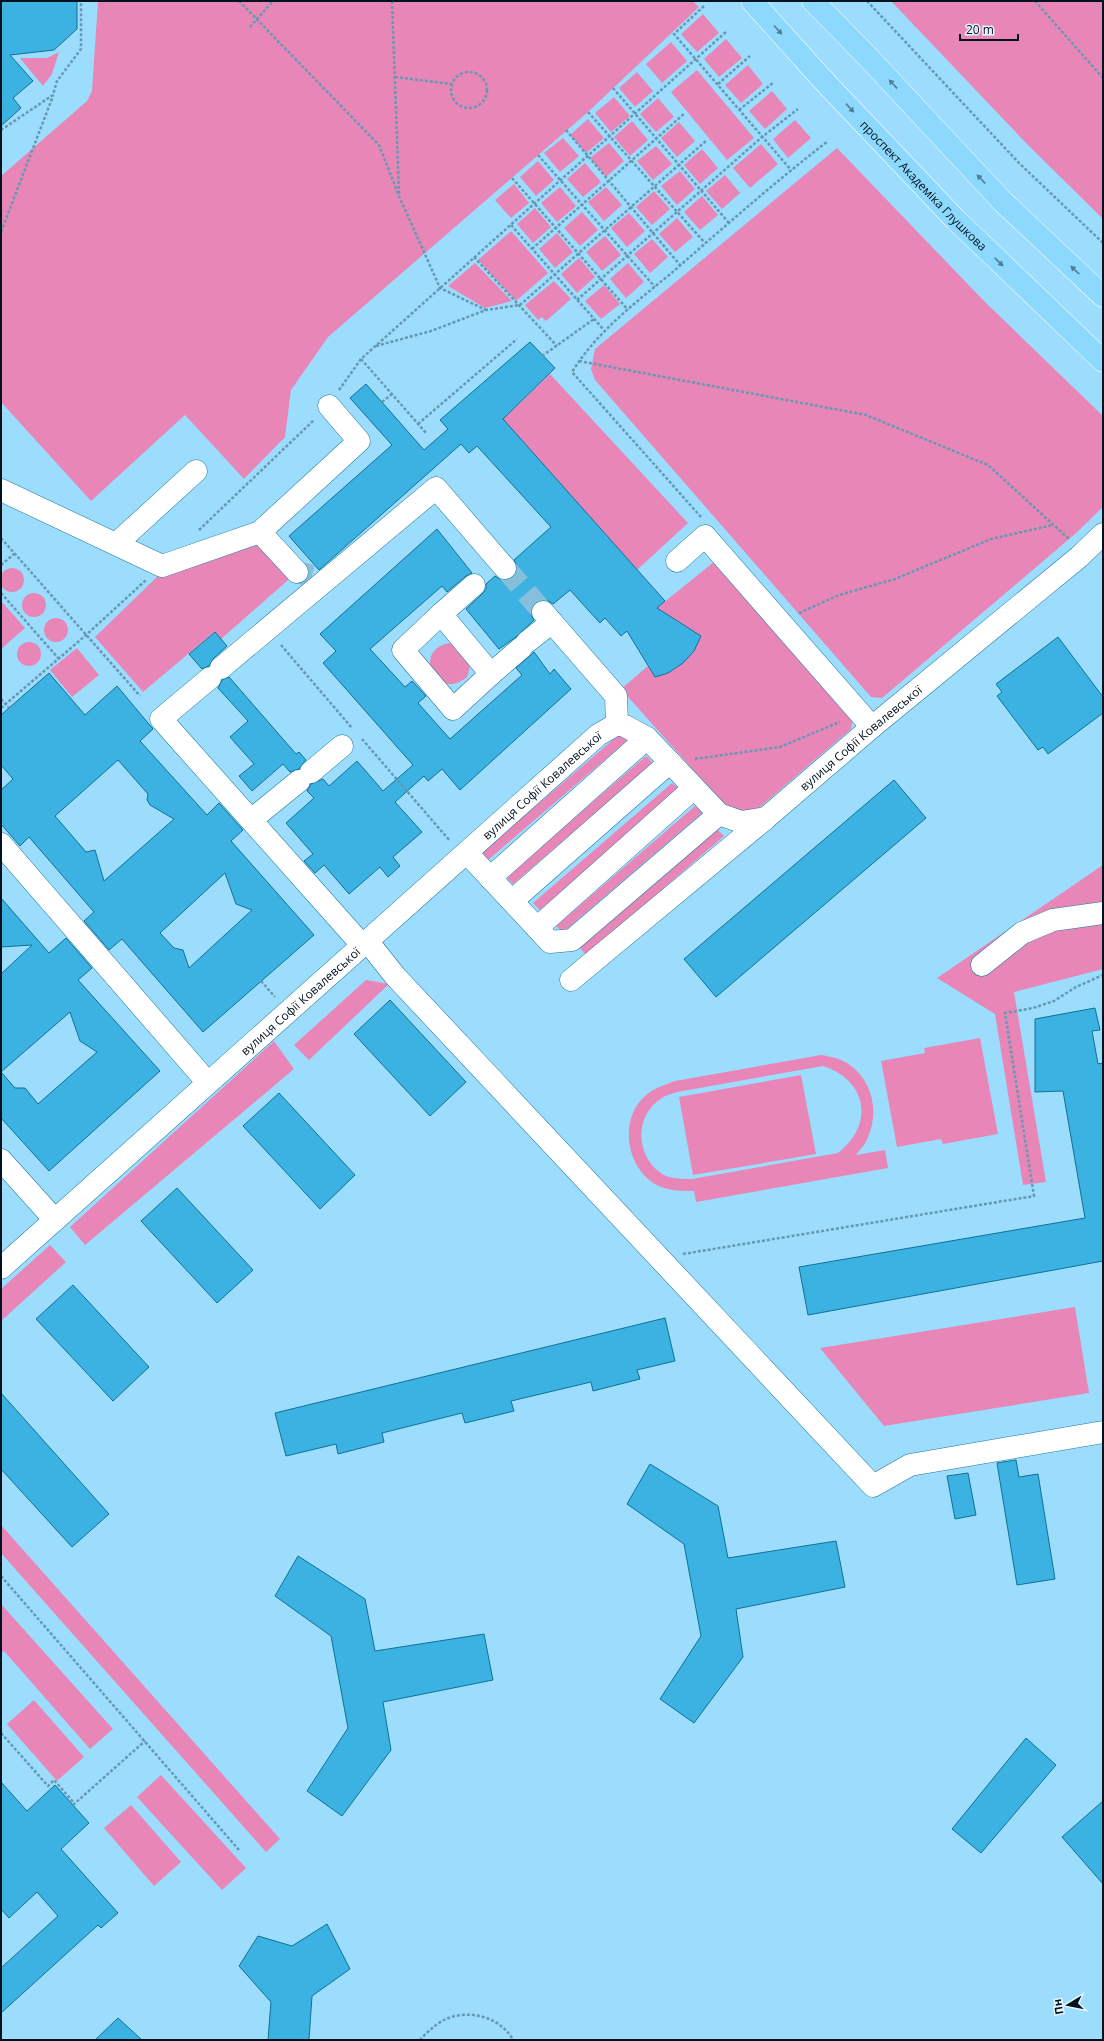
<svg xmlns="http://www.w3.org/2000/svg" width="1104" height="2041" font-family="'Open Sans',sans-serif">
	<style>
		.green { fill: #e887b7; fill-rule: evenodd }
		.building { fill: #3cb2e3; stroke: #0f7195; fill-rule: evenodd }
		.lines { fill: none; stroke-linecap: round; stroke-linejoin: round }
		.minor-tunnel { stroke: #85bfdb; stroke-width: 22; stroke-dasharray: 22 11; stroke-linecap: butt }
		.minor-casing { stroke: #1c789d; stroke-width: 23 }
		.highway-casing { stroke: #fff; stroke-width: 23 }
		.path { stroke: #6798b1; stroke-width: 2.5; stroke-dasharray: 3 2; stroke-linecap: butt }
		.minor { stroke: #fff; stroke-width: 22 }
		.highway { stroke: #8dd9fd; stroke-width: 22 }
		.oneway { fill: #4e7f98 }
		.labels { text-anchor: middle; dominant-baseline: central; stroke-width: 3; stroke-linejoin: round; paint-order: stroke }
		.street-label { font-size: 12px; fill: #00121d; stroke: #e7f6ff }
	</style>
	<rect width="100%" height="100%" fill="#9cddfd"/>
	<g class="green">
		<polygon points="98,1 693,1 699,7 588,112 328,337 291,390 285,437 244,479 185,415 91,501 1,402 1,176 87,101 92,91"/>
		<polygon points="891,1 1103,1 1103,219 1028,145"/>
		<polygon points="703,14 719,33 697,52 681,34"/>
		<polygon points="726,39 742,58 719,77 704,59"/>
		<polygon points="671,42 687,61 662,83 646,64"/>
		<polygon points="59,52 52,74 43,86 20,58 47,58"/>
		<polygon points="748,65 763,84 741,103 725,85"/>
		<polygon points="697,70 754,138 727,160 671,92"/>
		<polygon points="637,72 653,91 635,107 619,88"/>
		<polygon points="772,91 787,109 765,129 749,111"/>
		<polygon points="614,97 630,116 611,132 595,113"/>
		<polygon points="658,98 674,117 656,132 640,114"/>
		<polygon points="588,119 604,138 586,153 570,135"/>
		<polygon points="795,120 811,138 788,158 773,139"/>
		<polygon points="632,121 648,140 630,156 614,137"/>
		<polygon points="679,122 695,141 677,157 661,138"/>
		<polygon points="563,138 579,156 560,172 544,153"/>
		<polygon points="609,143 624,161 606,177 590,158"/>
		<polygon points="761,144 778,164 750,188 733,168"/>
		<polygon points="656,146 672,164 653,180 637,161"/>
		<polygon points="837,148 983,300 1103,416 1103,507 1075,534 882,698 871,697 595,380 591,369 595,349"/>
		<polygon points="702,149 718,168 700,184 684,165"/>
		<polygon points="538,161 554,180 536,196 520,177"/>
		<polygon points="585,163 601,182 583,197 567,179"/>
		<polygon points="680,171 695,189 677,205 661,186"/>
		<polygon points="725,175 740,193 722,209 706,191"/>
		<polygon points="514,184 529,203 511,218 495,200"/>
		<polygon points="560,187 576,206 557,222 541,203"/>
		<polygon points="606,187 622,205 604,221 588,202"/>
		<polygon points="654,191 670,209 652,225 636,207"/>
		<polygon points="702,196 718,215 700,230 684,212"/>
		<polygon points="535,208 551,227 533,243 517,224"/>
		<polygon points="582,212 598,230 580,246 564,228"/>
		<polygon points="629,213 645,231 627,247 611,228"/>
		<polygon points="677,218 693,237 675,252 659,234"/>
		<polygon points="511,231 548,273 516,301 478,260"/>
		<polygon points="557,233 573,252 555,268 539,249"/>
		<polygon points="605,236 621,255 602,271 586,252"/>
		<polygon points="652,239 668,257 650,273 634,254"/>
		<polygon points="579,258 595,277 577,293 561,274"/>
		<polygon points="475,263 512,301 485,308 448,286"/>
		<polygon points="628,263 644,282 626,298 610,279"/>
		<polygon points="554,281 571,299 546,321 542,317 538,320 525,305"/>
		<polygon points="604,285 620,304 601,319 585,301"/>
		<polygon points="550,374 688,523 637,570 503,419"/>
		<polygon points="263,543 295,574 221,639 214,632 143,692 95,637 162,572"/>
		<path d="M 715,561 L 853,717 L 851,729 L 754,812 L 729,810 L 621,689 L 648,666 L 655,677 C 678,670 691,657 701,636 L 657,608 Z"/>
		<circle cx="12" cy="580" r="12"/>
		<circle cx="34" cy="605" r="12"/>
		<polygon points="1,601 25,628 1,649"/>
		<circle cx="56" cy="630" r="12"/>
		<circle cx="29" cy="654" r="12"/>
		<path d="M 452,643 L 471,663 L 467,677 C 434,704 411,646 452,643 Z"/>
		<polygon points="77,648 99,675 72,697 50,670"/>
		<polygon points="622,732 629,739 488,860 481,853"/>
		<polygon points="646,756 653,763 513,884 506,877"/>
		<polygon points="672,783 679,789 540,910 533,903"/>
		<polygon points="695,806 702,813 563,932 556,926"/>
		<polygon points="717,829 724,836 586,955 580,948"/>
		<polygon points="1103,865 1103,969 1014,992 1046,1182 1023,1185 995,1014 937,978"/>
		<polygon points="366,980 389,984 309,1060 294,1045"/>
		<polygon points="980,1038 998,1134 943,1144 941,1139 897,1147 881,1061 925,1053 924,1048"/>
		<polygon points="274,1041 294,1069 85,1245 70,1227"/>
		<path d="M 821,1055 C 827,1056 833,1057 839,1059 C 870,1072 881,1108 868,1137 C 866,1144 860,1149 856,1155 L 885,1150 L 888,1168 L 696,1202 L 694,1191 C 682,1191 672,1191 661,1187 C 627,1173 617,1121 645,1096 C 654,1088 664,1085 675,1081 ZM 823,1066 C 867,1080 875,1124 838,1153 L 692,1179 C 682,1179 671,1179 662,1174 C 635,1156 634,1115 662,1098 C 666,1095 672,1094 677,1092 Z"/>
		<polygon points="801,1075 816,1154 693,1175 679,1097"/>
		<polygon points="50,1245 66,1262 1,1321 1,1289"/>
		<polygon points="1075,1307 1089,1393 884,1426 820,1348"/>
		<polygon points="1,1525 280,1839 266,1852 1,1553"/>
		<polygon points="1,1604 113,1729 90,1749 4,1651 1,1653"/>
		<polygon points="34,1700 84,1757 57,1781 7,1724"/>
		<polygon points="161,1775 246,1868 222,1890 137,1797"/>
		<polygon points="131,1805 181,1862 154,1886 104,1828"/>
	</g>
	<g class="building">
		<polygon points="1,1 77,1 77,29 54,50 10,55 33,81 13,98 21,108 1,126"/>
		<polygon points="530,342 555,368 503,419 665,601 657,608 701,636 694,651 683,663 668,673 655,677 627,631 621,636 605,618 600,623 570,590 553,604 547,600 540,600 535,602 531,608 531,615 534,620 516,637 499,649 466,609 482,594 486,589 486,584 495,576 501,580 507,580 513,577 517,572 517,566 514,560 551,527 477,446 469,453 461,444 319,570 289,536 392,445 350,398 366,384 424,450 448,429 440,420"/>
		<polygon points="437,529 472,573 466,576 447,592 442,586 370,649 405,687 412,681 426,696 418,703 450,739 522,675 516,668 534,652 550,674 554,669 571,689 460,790 442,769 428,781 424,776 395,802 422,832 393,857 400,866 388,877 380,867 349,894 324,865 315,873 304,861 313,854 286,823 314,798 307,791 311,784 323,779 329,786 357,761 383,791 413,765 323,663 336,651 320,634"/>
		<polygon points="215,632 227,646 213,659 209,666 202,669 189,654"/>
		<polygon points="1058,637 1103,697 1103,713 1048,754 1043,747 1038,750 997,696 1002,692 996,684"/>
		<path d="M 49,673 L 85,715 L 117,686 L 153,729 L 140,741 L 207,815 L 219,803 L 243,830 L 231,841 L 314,935 L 203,1032 L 122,939 L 109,950 L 84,921 L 94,912 L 29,837 L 20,846 L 1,824 L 1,790 L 13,779 L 1,765 L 1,715 ZM 118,760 L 148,794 L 147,800 L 150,805 L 174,819 L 104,881 L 95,850 L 86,852 L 55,816 ZM 225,873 L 236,904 L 252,910 L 189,968 L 183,950 L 174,948 L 160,933 Z"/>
		<polygon points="229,677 296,754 299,752 306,760 299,769 290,772 283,764 252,791 239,776 254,764 230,737 248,721 218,688 222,680"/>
		<polygon points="894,780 926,818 716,997 684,959"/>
		<path d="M 1,898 L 49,953 L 66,938 L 92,968 L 78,980 L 160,1071 L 49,1171 L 1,1118 L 1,974 L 32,945 L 1,947 ZM 70,1012 L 80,1041 L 97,1052 L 38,1104 L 25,1088 L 15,1088 L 1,1072 Z"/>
		<polygon points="390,1000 466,1082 430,1116 354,1034"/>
		<polygon points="1095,1008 1100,1030 1092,1031 1098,1064 1103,1063 1103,1261 808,1315 799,1267 1085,1218 1063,1091 1035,1092 1035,1019"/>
		<polygon points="279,1093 355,1175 320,1209 243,1126"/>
		<polygon points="177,1188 253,1270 217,1303 141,1221"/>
		<polygon points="73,1285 149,1367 113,1401 36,1319"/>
		<polygon points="665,1318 675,1361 637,1370 640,1379 593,1391 591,1382 511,1401 514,1411 465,1423 462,1413 382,1433 384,1442 338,1454 336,1444 286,1456 275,1413"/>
		<polygon points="1,1393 109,1514 72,1547 1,1469"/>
		<polygon points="1016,1460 1019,1477 1038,1474 1055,1579 1017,1585 997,1463"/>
		<polygon points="650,1464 718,1506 728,1558 836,1541 845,1587 736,1609 743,1657 694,1723 660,1699 701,1636 684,1544 627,1504"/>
		<polygon points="968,1473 976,1515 955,1519 947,1476"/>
		<polygon points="298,1556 365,1599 375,1651 484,1634 493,1680 383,1702 391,1750 342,1816 307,1791 348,1728 331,1636 275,1596"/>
		<polygon points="1026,1738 1056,1765 981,1853 952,1829"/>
		<polygon points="1,1782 27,1811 55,1785 89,1823 61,1849 118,1913 101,1928 98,1925 1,2013 1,1968 58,1916 37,1892 9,1918 1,1909"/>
		<polygon points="1103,1801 1103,1884 1062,1837"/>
		<polygon points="327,1924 350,1969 312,1996 309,2040 268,2040 271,2002 239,1966 258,1936 292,1946"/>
		<polygon points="118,2018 142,2040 95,2040"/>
	</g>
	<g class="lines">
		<g class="minor-tunnel">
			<polyline points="505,568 543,612"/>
			<polyline points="297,572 312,576"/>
		</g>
		<g class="minor-casing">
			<g id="minor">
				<polyline points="1,490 162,566 260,532 359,441 329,406"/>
				<polyline points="260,532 297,572"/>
				<polyline points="116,544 196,471"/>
				<polyline points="677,561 705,536 872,727"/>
				<polyline points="474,585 441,614 491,674 521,648"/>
				<polyline points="543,612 616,696 617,724"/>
				<polyline points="441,614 403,650 453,709 491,674"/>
				<polyline points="527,642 552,622"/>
				<polyline points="221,668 436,488 505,568"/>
				<polyline points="210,678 161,719 363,946"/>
				<polyline points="311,772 342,746"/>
				<polyline points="251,820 299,781"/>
				<polyline points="1,844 208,1083"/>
				<polyline points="467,853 550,942 572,940 719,814"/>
				<polyline points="490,878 647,738"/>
				<polyline points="512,901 670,762"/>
				<polyline points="537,928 694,788"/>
				<polyline points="368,942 395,976 873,1486 910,1465 1103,1432"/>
				<polyline points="982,965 1022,933 1053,920 1103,913"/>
				<polyline points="571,980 765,819"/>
				<polyline points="1,1160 55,1220"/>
				<path id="s1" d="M 1,1268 L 598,735 L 617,724 L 625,726 L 647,738 L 719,814 L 741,822 L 766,818 L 872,727 L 1079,557 L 1103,534"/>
			</g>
		</g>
		<g class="highway-casing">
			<g id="highway">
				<path id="s2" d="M 752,1 L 823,80 L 955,219 L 1103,361"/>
				<polyline points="813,1 865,54 1003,202 1103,296"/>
			</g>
		</g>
		<g class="path">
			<polyline points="239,1 379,145 399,196 440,288 486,310"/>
			<polyline points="392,1 399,194"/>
			<polyline points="867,1 1019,163 1103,243"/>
			<polyline points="1035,1 1103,78"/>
			<polyline points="704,6 674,34 791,170"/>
			<polyline points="250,27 273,1"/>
			<circle cx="469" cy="90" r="18"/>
			<polyline points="395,77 451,84"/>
			<polyline points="718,84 750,56"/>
			<polyline points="613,88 729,223"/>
			<polyline points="739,110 774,82"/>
			<polyline points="588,112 705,243"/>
			<polyline points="1,130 53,95 57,81 81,49 81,1"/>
			<polyline points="566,130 680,265"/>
			<polyline points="538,155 655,287"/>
			<polyline points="512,178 628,310"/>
			<polyline points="511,225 604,330"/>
			<polyline points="1,232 53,96"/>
			<polyline points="532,249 685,113"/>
			<polyline points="474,257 557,346"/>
			<polyline points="577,300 762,137 798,109"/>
			<polyline points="376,346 431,331 486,310 520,305 707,140"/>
			<polyline points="542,356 594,319"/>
			<polyline points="361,359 427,434"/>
			<polyline points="579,361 866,415 988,465 1069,539"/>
			<polyline points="339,390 361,359 727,31"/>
			<polyline points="382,402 392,394"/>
			<polyline points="418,424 517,339"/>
			<path d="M 701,517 L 572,372 C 598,330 638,301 675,270 C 725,226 775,182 828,141"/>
			<polyline points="199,530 314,420"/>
			<polyline points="1,538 140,696"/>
			<polyline points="1,565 14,554"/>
			<polyline points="1,593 59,659"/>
			<polyline points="799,613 839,595 895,579 991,539 1053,525"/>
			<polyline points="281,645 352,728"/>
			<polyline points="1,699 9,708"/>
			<polyline points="1,708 85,636 146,580"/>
			<polyline points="362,739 450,841"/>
			<polyline points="695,759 780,747 840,722"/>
			<polyline points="261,981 275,997"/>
			<polyline points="683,1254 1034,1196 1005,1013 1033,1008 1054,1001 1076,987 1103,975"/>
			<polyline points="1,1576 239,1850"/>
			<polyline points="1,1733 48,1786 54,1780 74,1803"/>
			<polyline points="73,1805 145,1741"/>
			<path d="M 420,2040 C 426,2033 436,2024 444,2020 C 468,2008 501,2017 513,2040"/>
		</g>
		<use href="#minor" class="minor"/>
		<use href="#highway" class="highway"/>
	</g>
	<defs><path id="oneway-solid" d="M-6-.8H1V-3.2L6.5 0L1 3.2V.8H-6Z"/></defs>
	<g class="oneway">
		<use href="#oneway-solid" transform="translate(778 30) rotate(48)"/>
		<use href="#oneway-solid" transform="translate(893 84) rotate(-133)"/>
		<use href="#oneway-solid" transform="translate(850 108) rotate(47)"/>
		<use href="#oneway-solid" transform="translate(981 179) rotate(-133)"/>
		<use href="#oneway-solid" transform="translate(999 262) rotate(44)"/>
		<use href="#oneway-solid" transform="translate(1075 270) rotate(-137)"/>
	</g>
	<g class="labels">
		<g class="street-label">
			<text stroke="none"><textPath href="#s2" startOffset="252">проспект Академіка Глушкова</textPath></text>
			<text stroke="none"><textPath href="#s1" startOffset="1133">вулиця Софії Ковалевської</textPath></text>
			<text stroke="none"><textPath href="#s1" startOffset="725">вулиця Софії Ковалевської</textPath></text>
			<text stroke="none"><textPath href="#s1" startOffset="401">вулиця Софії Ковалевської</textPath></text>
		</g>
	</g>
	<rect width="1104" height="2041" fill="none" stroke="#00121d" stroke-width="4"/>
	<g transform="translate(1068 2005) rotate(260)" stroke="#e7f6ff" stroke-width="3" paint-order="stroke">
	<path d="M0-3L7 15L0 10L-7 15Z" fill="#00121d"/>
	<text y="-6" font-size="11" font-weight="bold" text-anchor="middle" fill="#00121d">Пн</text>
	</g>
	<path d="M960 34v6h58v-6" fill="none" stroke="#00121d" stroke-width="2"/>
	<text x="966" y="34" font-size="12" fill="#00121d" stroke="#e7f6ff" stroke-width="3" paint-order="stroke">20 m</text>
</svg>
